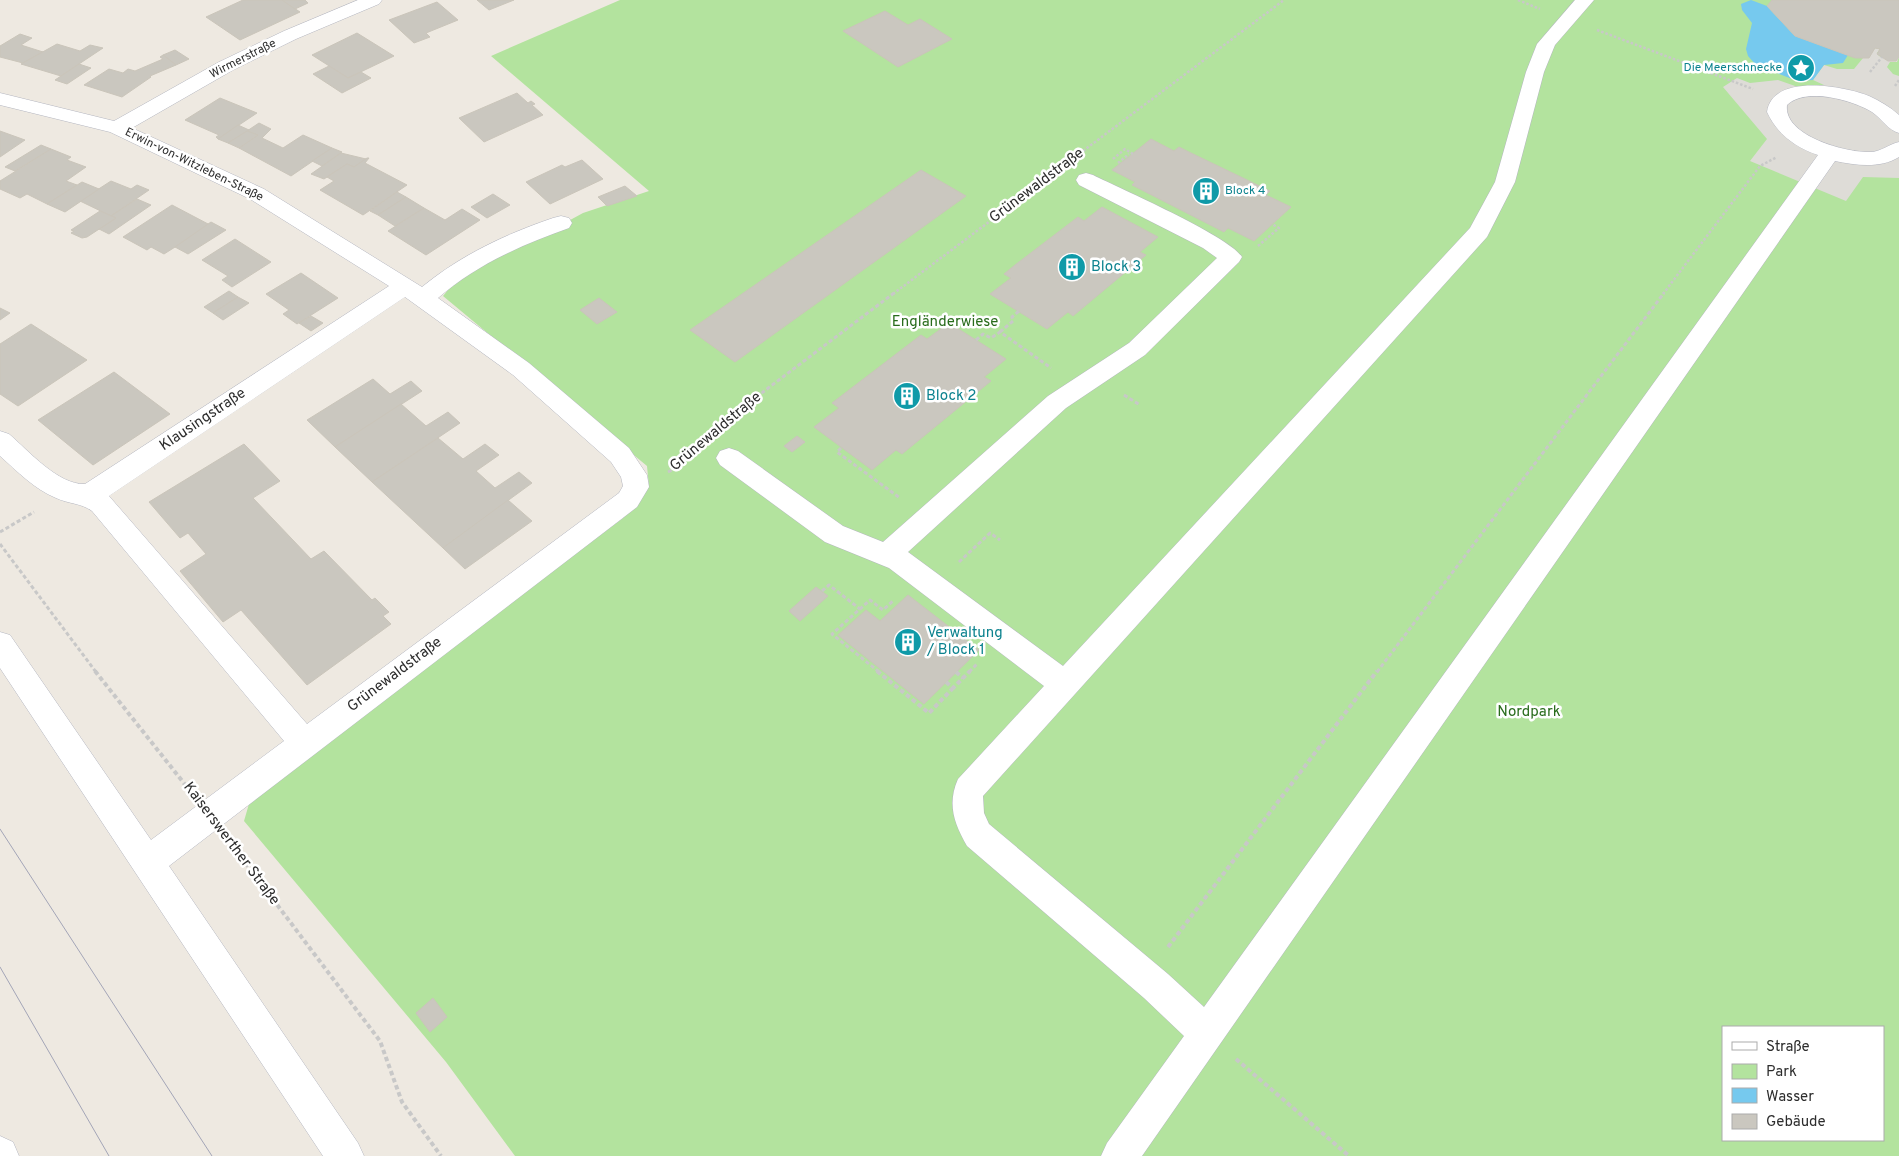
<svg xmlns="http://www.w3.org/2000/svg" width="1899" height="1156" font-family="Overpass,sans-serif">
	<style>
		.green { fill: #b3e39e; fill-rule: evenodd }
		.plaza { fill: #dedcd7 }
		.water { fill: #76c9ee }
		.building { fill: #cac7bf; stroke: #cac5ba }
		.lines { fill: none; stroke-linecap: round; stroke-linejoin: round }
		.minor-casing { stroke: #b4b6c0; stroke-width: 1 }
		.path-far2 { stroke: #c8c8c8; stroke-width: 2.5; stroke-dasharray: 2.5 2; stroke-linecap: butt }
		.path-far1 { stroke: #c8c8c8; stroke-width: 3; stroke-dasharray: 4 2.5; stroke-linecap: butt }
		.path { stroke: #c8c8c8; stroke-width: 4; stroke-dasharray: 4.5 3; stroke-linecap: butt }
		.minor { fill: #fff; fill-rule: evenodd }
		.tram { stroke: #a3a5b7; stroke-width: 1 }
		.labels { text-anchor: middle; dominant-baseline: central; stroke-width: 5; stroke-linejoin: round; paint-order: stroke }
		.far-street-label { font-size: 12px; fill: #2d2d2d; stroke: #fff }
		.far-culture-label { font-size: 12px; fill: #0d838f; stroke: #fff; text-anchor: end }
		.street-label { font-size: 15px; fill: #2d2d2d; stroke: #fff }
		.culture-label { font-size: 15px; fill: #0d838f; stroke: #fff; text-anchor: start }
		.park-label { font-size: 15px; fill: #296c1c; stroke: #fff }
	</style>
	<rect width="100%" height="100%" fill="#eee9e1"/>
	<path class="green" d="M 620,0 L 1899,0 L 1899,1156 L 515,1156 L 446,1062 L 244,821 L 251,797 L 623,518 L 649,487 L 647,466 L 443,296 L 463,272 L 550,231 L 583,213 L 649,191 L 491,56 ZM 1723,1027 L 1883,1027 L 1883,1140 L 1723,1140 Z"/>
	<polygon class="plaza" points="1875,48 1880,49 1877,53 1879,56 1885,58 1899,57 1897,62 1890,62 1887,67 1893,74 1899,76 1899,178 1863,177 1846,201 1750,161 1767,139 1723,87 1737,78 1750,83 1778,80 1798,87 1824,85 1813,80 1824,65 1837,69 1854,69 1863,58 1869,57"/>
	<polygon class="water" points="1751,0 1767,6 1795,36 1848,55 1843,63 1824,65 1813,80 1797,81 1756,65 1748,56 1746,49 1752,23 1742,10 1741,4"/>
	<g class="building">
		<polygon points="243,0 282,0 300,12 240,40 206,17"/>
		<polygon points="282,0 305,0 308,3 295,9"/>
		<polygon points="477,0 514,0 489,10"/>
		<polygon points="1772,0 1899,0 1899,57 1896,61 1888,61 1877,54 1880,49 1875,48 1869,58 1855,58 1795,36 1767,6"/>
		<polygon points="437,2 458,20 426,33 430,37 414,43 389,20"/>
		<polygon points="885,11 908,25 920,19 952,39 898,67 843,31"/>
		<polygon points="357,33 394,56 348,78 312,55"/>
		<polygon points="20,34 32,38 21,45 43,52 23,63 0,57 0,46"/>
		<polygon points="57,44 80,51 90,45 103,48 61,76 21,64"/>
		<polygon points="175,50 189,59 176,65 163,55"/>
		<polygon points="163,55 176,65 150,76 151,77 122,97 84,85 109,69 123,73 128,69 135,71 163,59 160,57"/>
		<polygon points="79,64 91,68 67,84 55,80"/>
		<polygon points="329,66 348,78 361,72 371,78 342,93 313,74"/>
		<polygon points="517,93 528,103 531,101 535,104 532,105 543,115 484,142 459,118"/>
		<polygon points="220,98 257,113 218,139 216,137 219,135 185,120"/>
		<polygon points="259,123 271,129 262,138 283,148 303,135 332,148 291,176 239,148 258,135 247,131"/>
		<polygon points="238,125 249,130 228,143 218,139"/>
		<polygon points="0,131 25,140 0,157"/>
		<polygon points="247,131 258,135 239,148 228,143"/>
		<polygon points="1151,139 1174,151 1179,147 1191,153 1270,191 1266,195 1291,207 1254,241 1228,228 1224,232 1132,185 1135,182 1112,170"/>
		<polygon points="41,145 51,149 15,171 5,167"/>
		<polygon points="332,148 342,152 322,166 312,161"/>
		<polygon points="51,149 71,157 67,160 86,167 66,181 77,185 47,204 27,194 20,198 0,189 0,181"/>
		<polygon points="341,153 366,159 354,167 347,164 324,179 311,174"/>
		<polygon points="367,158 369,158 365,163 407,185 363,215 320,190 334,181 327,177 347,164 354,167"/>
		<polygon points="582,160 603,179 550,204 526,182 562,165 565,167"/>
		<polygon points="921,170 966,196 735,362 690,330"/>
		<polygon points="111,181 131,189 137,185 149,190 111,216 80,201"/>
		<polygon points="82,182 99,189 65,212 47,204"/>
		<polygon points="625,186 637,196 607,206 598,197"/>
		<polygon points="397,192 406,197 378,215 370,211"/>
		<polygon points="493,194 510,205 487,218 471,207"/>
		<polygon points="406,197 424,208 395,226 378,215"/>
		<polygon points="137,199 151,205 109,234 99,229 116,218 111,216"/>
		<polygon points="172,205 210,225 164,254 151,247 147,250 123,237"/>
		<polygon points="1102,207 1158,237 1140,252 1146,255 1073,316 1068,312 1047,329 990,294 1011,278 1004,274 1015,265 1078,217 1084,221"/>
		<polygon points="424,208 445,220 462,209 480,220 426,255 388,231"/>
		<polygon points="100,211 116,218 87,237 82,238 71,233 74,231 71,230"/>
		<polygon points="211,222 226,230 188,254 175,247"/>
		<polygon points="235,239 271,262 232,287 222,280 228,276 202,260"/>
		<polygon points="301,273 338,298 297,324 283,314 289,310 266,294"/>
		<polygon points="229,291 238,297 213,313 204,307"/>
		<polygon points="238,297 249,303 223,320 213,313"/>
		<polygon points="599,298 617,312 597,324 580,310"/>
		<polygon points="0,308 10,313 0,320"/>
		<polygon points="311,316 323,323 311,331 299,323"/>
		<polygon points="949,323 1006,359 984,377 991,381 902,454 896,450 872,470 814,427 839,408 832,403 921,335 927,339"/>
		<polygon points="31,324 87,360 18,406 0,394 0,344"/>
		<polygon points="114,372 170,414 93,465 38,420"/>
		<polygon points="373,379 390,394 411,381 422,391 335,447 307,420"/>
		<polygon points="401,404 426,426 448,412 460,423 372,482 335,447"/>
		<polygon points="797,436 805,442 792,452 784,446"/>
		<polygon points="438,438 463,459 485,444 499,455 476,471 495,488 519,472 532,483 443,548 372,482"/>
		<polygon points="244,444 280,481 253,498 311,559 324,551 372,600 375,598 389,612 383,616 391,624 307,685 241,610 223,622 180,571 206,554 188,533 180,538 149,502"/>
		<polygon points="508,500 532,521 465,569 443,548"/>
		<polygon points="816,587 828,596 800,621 789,611"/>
		<polygon points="908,595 979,650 924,704 838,635 866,610 880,621"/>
		<polygon points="433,998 447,1017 430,1032 416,1013"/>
	</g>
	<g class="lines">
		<g class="minor-casing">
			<g id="minor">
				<path d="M 358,0 L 382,0 L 379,4 L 296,39 L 233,70 L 132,128 L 264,189 L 422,287 C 461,255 506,234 553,218 L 561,216 L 569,218 L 572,223 L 569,228 C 521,245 476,265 438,298 L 529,363 L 629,448 L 647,475 L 649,487 L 637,507 L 169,866 L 358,1143 L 364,1156 L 323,1156 L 0,668 L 0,632 L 10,635 L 151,840 L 284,741 L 92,511 C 81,503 69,504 56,498 C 34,489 17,471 0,456 L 0,431 L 9,434 C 29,451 58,485 85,484 L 389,286 L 250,199 L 110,132 L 0,105 L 0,93 L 114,121 L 219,62 L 284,31 ZM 405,297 L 513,375 L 611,462 L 621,477 L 623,486 L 619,493 L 307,724 L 109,496 Z"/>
				<path d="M 1575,0 L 1594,0 L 1555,45 L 1544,72 L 1515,182 L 1487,237 L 983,796 L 984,813 L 989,824 L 1168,974 L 1204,1007 L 1818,155 C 1795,147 1777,134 1767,112 C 1772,73 1844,86 1869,96 C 1880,101 1890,107 1899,115 L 1899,133 C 1888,130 1882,119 1872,112 C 1852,100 1806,87 1787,105 C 1783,136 1847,153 1870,152 C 1881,152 1889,144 1899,142 L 1899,157 C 1880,169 1855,165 1835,161 L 1142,1156 L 1101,1156 L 1107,1143 L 1184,1036 L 1144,998 L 967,846 C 954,823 947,804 958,779 L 1044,686 L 889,568 L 825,542 L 720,465 L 716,458 L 720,451 L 729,448 L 738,451 L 843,526 L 883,542 L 1048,396 L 1129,343 L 1217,258 L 1203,248 L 1079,185 L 1076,180 L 1079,175 L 1086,173 L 1093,175 C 1121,189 1229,236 1242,257 L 1239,262 L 1145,355 L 1066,408 L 908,552 L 1063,666 L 1470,228 L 1495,182 L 1526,72 L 1537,44 Z"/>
				<polygon points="0,1136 13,1142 19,1156 0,1156"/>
			</g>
		</g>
		<g class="path-far2">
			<polyline points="1518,0 1540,9"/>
			<polyline points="1597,30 1753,89"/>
			<polyline points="1870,72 1882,57"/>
			<polyline points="1895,86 1899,80"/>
			<polyline points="1083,151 1284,0"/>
			<polyline points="1113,159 1125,149 1133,154"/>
			<polyline points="1118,163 1129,154"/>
			<polyline points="1258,246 1279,228 1272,224"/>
			<polyline points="893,294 1058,170"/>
			<polyline points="1663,294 1760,166 1777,157"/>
		</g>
		<g class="path-far1">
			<polyline points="1000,332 1013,321 1012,317 1019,311"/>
			<polyline points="976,340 983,334 991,338 1000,332 1051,368"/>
			<polyline points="1124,395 1140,405"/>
			<polyline points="722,427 759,395 894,293"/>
			<polyline points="841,448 837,452 900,498"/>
			<polyline points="668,472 676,468 696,449"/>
			<polyline points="0,532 34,512"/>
			<polyline points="0,544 96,672"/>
			<polyline points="959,562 990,533 1000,540"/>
			<polyline points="822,591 829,585 860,609"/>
			<polyline points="879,672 832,634 870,600 883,610 894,600"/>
			<polyline points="969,672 978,663"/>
			<polyline points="1377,672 1664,293"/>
		</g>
		<g class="path">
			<polyline points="95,671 187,787"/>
			<polyline points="877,671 929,713 953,688"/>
			<polyline points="956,672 963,678"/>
			<polyline points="946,682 953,688 970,671"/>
			<polyline points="232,845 380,1041 402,1102 441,1156"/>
			<polyline points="1168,947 1377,671"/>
			<polyline points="1236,1059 1349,1156"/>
		</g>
		<use href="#minor" class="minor"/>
		<g class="tram">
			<polyline points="0,829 212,1156"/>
			<polyline points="0,967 109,1156"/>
		</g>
	</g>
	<defs>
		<g id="sight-disc" transform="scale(1.4375)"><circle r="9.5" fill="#0f9aa8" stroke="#fff"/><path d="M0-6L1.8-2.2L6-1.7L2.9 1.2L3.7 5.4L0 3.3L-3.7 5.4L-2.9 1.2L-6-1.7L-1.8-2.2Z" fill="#fff"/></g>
		<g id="building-disc" transform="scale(1.4375)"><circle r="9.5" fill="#0f9aa8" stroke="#fff"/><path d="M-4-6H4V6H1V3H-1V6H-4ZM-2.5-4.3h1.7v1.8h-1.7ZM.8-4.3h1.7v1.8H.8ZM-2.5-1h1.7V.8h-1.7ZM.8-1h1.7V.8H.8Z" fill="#fff"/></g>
	</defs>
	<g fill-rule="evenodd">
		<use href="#sight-disc" x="1801" y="68"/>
		<use href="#building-disc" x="1206" y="191"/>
		<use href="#building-disc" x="1072" y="267"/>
		<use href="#building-disc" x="907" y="396"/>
		<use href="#building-disc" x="908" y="642"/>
	</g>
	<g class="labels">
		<g class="far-street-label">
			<text transform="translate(243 59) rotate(-27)">Wirmerstraße</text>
			<text transform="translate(194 165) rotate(26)">Erwin-von-Witzleben-Straße</text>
		</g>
		<g class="far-culture-label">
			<text x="1782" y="68">Die Meerschnecke</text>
			<text x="1225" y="191" text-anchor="start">Block 4</text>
		</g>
		<g class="street-label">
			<text transform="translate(1037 186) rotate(-37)">Grünewaldstraße</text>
			<text transform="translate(203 420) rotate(-34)">Klausingstraße</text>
			<text transform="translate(716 432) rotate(-40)">Grünewaldstraße</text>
			<text transform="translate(395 675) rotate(-37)">Grünewaldstraße</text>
			<text transform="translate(231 844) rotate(53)">Kaiserswerther Straße</text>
		</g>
		<g class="culture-label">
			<text x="1091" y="267">Block 3</text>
			<text x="926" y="396">Block 2</text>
			<text x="927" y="633">Verwaltung<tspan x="927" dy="17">/ Block 1</tspan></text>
		</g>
		<g class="park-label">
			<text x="945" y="322">Engländerwiese</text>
			<text x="1529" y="712">Nordpark</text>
		</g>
	</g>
	<rect x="1722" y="1026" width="162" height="115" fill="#ffffff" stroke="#ababab"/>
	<rect x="1732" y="1042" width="25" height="8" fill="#ffffff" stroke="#ababab"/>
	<text x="1766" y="1051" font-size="15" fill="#2d2d2d">Straße</text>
	<rect x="1732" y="1064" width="25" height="15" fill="#b3e39e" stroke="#ababab"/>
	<text x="1766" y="1076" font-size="15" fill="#2d2d2d">Park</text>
	<rect x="1732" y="1088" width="25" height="15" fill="#76c9ee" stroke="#ababab"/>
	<text x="1766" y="1101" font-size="15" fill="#2d2d2d">Wasser</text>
	<rect x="1732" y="1114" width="25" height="15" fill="#cac7bf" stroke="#ababab"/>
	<text x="1766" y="1126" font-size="15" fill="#2d2d2d">Gebäude</text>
</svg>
